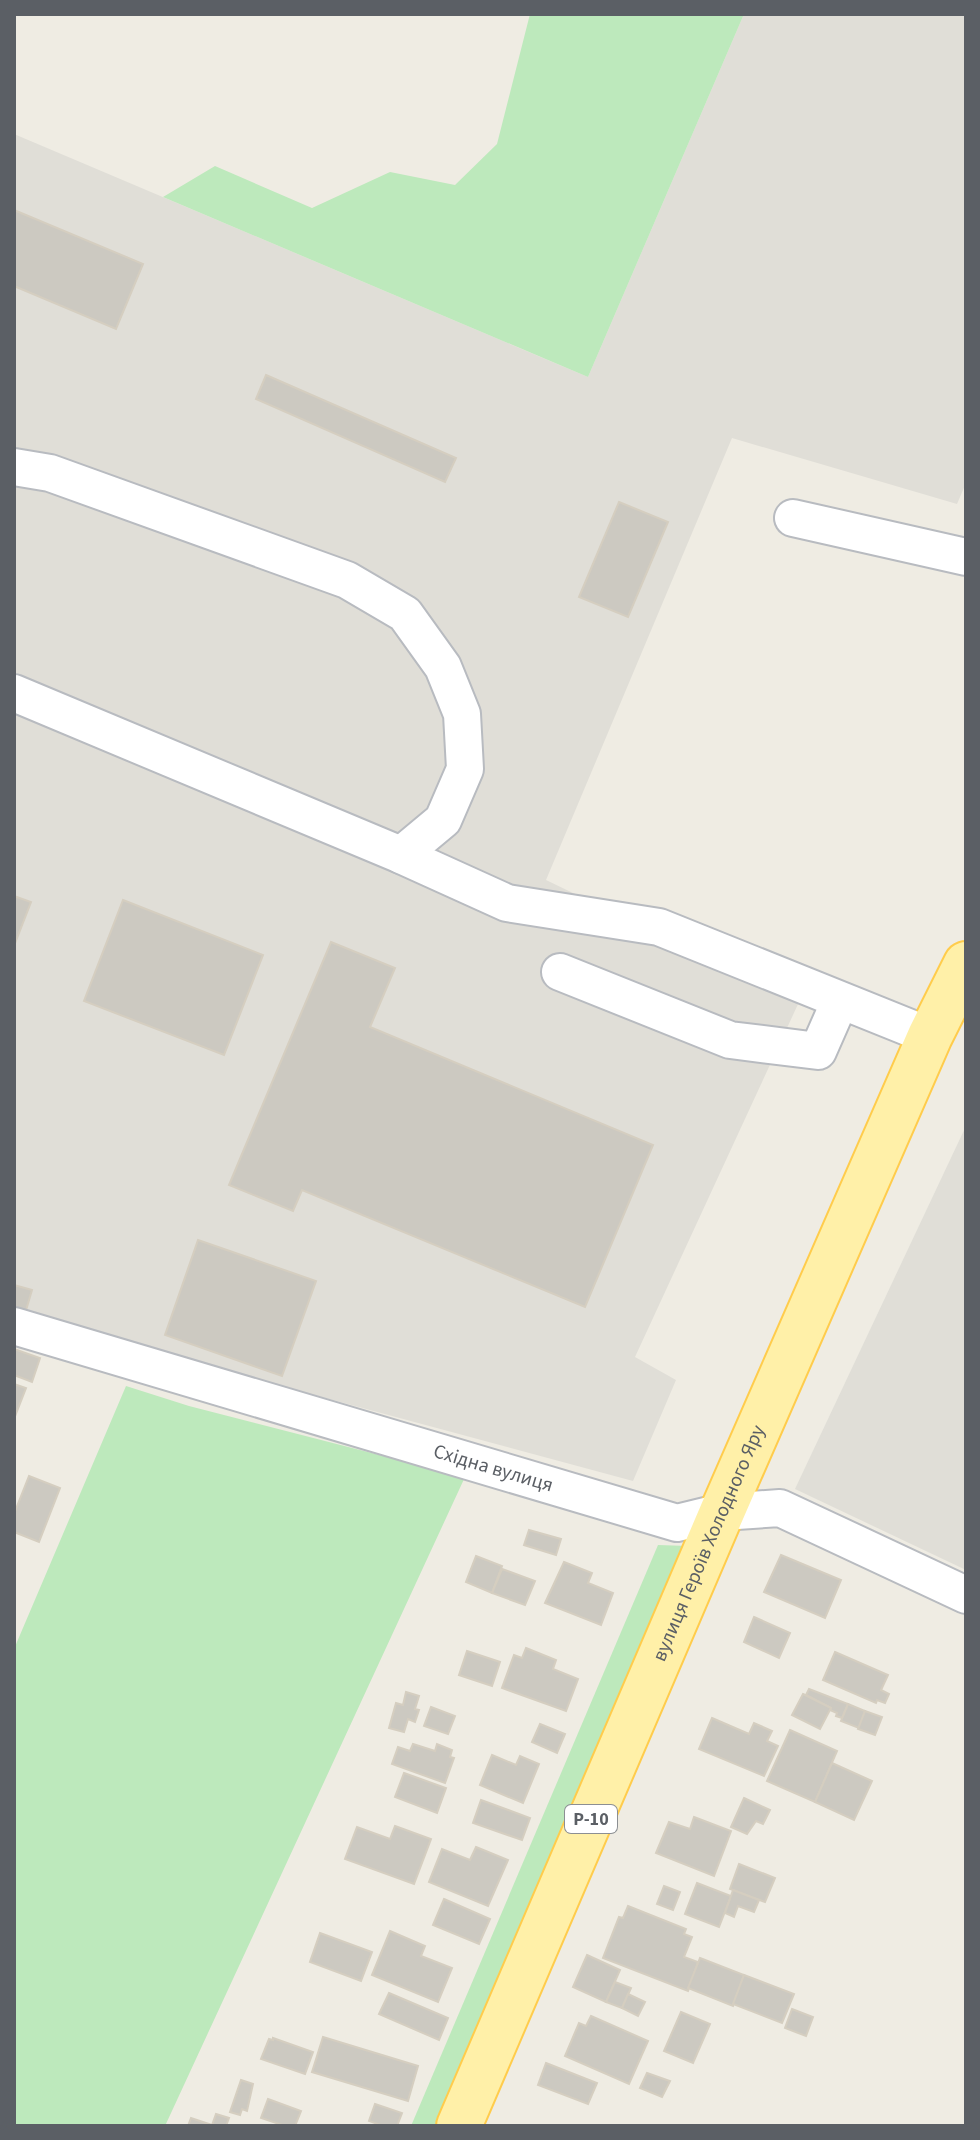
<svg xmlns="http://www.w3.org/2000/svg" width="980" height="2140" font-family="'Source Sans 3',sans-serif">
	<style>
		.industrial { fill: #e0ded7 }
		.green { fill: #bde9bc }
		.building { fill: #ccc9c1; stroke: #d5cec0; stroke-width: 2 }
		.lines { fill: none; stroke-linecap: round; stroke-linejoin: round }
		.minor-casing { stroke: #b8bbc0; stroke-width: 40 }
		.major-casing { stroke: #ffcc4c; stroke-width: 48 }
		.minor { stroke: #fff; stroke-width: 36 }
		.major { stroke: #fff0a8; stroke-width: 44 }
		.labels { text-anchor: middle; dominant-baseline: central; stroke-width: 6; stroke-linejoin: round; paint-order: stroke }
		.shield { fill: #fff; stroke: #8c8f93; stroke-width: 2 }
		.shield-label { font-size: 18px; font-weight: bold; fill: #5b5f65 }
		.street-label { font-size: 20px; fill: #5b5f65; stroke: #fff }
	</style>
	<rect width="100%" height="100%" fill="#efece3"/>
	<g class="industrial">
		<polygon points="744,14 966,14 966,483 957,504 732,438 546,880 799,1002 635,1357 676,1380 633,1481 14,1314 14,134 588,377"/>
		<polygon points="966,1126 966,1570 795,1489"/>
	</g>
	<g class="green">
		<polygon points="530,14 744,14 588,377 163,197 215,166 312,208 390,172 455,185 497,144"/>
		<polygon points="126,1386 189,1406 465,1477 165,2126 14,2126 14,1649"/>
		<polygon points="658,1545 688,1546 440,2126 411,2126"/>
	</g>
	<g class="building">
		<polygon points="14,210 143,264 116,329 14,286"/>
		<polygon points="266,375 456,458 445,482 256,399"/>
		<polygon points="619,502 668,522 628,617 579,597"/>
		<polygon points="14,896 31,902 14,946"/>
		<polygon points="123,900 263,955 224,1055 84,1001"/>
		<polygon points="331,942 395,968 370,1027 653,1145 585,1307 302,1190 293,1211 229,1185"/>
		<polygon points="198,1240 316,1281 282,1376 165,1335"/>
		<polygon points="14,1285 32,1290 22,1324 14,1321"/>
		<polygon points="14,1349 40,1358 32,1382 14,1375"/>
		<polygon points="14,1384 26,1388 14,1419"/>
		<polygon points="29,1476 60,1488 39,1542 14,1532 14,1514"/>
		<polygon points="529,1530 561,1539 556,1555 524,1545"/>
		<polygon points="781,1555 841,1580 825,1618 764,1592"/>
		<polygon points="476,1556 502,1566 492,1593 466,1582"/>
		<polygon points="564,1562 592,1573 588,1583 613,1593 601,1625 545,1603"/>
		<polygon points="502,1569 535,1581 525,1605 492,1593"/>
		<polygon points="754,1617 790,1633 779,1658 744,1642"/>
		<polygon points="526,1648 556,1660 553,1669 578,1679 566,1711 502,1688 514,1655 522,1658"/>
		<polygon points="467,1651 500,1662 492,1686 459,1675"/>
		<polygon points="835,1652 888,1675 881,1690 889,1694 885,1703 877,1700 876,1703 823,1680"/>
		<polygon points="809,1689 848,1704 842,1718 836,1716 837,1713 830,1710 831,1708 806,1695"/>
		<polygon points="406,1692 419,1696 415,1709 419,1710 415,1722 408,1719 404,1732 389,1728 396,1703 403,1705"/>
		<polygon points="803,1694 831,1708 820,1729 792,1715"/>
		<polygon points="848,1704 865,1711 859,1728 841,1721"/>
		<polygon points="431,1707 455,1716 448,1734 424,1726"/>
		<polygon points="865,1711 882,1717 875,1735 858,1729"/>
		<polygon points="712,1718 749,1734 754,1723 772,1731 767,1741 778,1746 764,1776 699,1749"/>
		<polygon points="540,1724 565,1734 557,1753 532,1742"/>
		<polygon points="790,1730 837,1751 815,1802 767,1781"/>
		<polygon points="413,1744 435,1751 437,1744 452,1750 450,1757 454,1758 445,1783 392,1764 398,1747 410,1751"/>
		<polygon points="492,1755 516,1765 520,1756 539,1764 523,1803 480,1785"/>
		<polygon points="832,1763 872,1781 854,1820 815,1802"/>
		<polygon points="404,1773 446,1788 437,1813 395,1797"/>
		<polygon points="744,1798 770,1810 763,1824 756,1821 747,1834 731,1827"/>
		<polygon points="481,1800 530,1818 522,1840 473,1823"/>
		<polygon points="694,1817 731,1831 714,1876 656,1853 669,1822 690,1829"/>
		<polygon points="395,1826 431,1839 414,1884 345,1859 357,1827 390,1839"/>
		<polygon points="476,1847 508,1860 488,1906 429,1882 442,1849 470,1860"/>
		<polygon points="739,1864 775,1878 765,1902 730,1889"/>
		<polygon points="697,1883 731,1896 719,1927 685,1914"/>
		<polygon points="664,1886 680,1892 673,1910 657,1904"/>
		<polygon points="733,1890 759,1900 754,1912 738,1906 734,1917 725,1913"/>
		<polygon points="444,1899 490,1919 479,1944 433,1925"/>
		<polygon points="628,1906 686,1929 684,1934 692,1937 684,1957 698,1962 688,1991 603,1958 619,1917 623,1918"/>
		<polygon points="390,1931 425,1946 421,1956 452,1968 438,2002 372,1975"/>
		<polygon points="320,1933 372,1952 361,1981 310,1962"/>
		<polygon points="587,1955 620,1970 606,2002 573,1987"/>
		<polygon points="700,1958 744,1975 733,2006 688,1988"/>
		<polygon points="744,1975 794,1994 782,2023 733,2004"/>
		<polygon points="615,1982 631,1988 622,2008 606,2002"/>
		<polygon points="389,1993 448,2018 439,2040 379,2014"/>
		<polygon points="628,1994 645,2002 638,2016 622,2008"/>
		<polygon points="792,2009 813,2017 806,2036 785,2028"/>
		<polygon points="681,2012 710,2024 693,2063 664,2051"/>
		<polygon points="591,2016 648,2041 629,2084 565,2056 579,2023 586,2026"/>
		<polygon points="323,2037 418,2066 408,2101 312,2072"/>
		<polygon points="273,2038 313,2052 305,2074 261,2059 269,2039 273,2040"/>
		<polygon points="546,2063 597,2083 588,2104 538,2085"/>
		<polygon points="647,2073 670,2081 662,2097 640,2088"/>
		<polygon points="241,2080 253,2084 247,2111 242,2109 240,2115 230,2112"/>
		<polygon points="268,2099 301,2111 295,2126 285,2126 261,2118"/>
		<polygon points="375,2104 402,2113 397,2126 383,2126 369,2121"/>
		<polygon points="216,2114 229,2118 226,2126 188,2126 191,2118 212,2125"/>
	</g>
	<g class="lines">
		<g class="minor-casing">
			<g id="minor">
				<polyline points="14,467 50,473 347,580 405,614 443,667 462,714 465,769 443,820 401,855"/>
				<polyline points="793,518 966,557"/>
				<polyline points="14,693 401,855 507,903 659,927 930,1036"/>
				<polyline points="560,972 730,1040 818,1051 840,1001"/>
				<path id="s1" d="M 14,1326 L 677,1523 L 722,1512 L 780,1508 L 966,1595"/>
			</g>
		</g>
		<g class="major-casing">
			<g id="major">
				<path id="s2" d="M 459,2126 L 722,1512 L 930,1036 L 966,964"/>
			</g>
		</g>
		<use href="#minor" class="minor"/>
		<use href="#major" class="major"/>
	</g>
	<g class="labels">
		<rect class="shield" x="565" y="1805" width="52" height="28" rx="6"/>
		<g class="shield-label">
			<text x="591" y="1819">Р-10</text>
		</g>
		<g class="street-label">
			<text stroke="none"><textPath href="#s1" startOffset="500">Східна вулиця</textPath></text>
			<text stroke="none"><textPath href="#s2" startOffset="634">вулиця Героїв Холодного Яру</textPath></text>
		</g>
	</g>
	<rect width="980" height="2140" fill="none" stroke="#5b5f65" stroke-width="32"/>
</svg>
